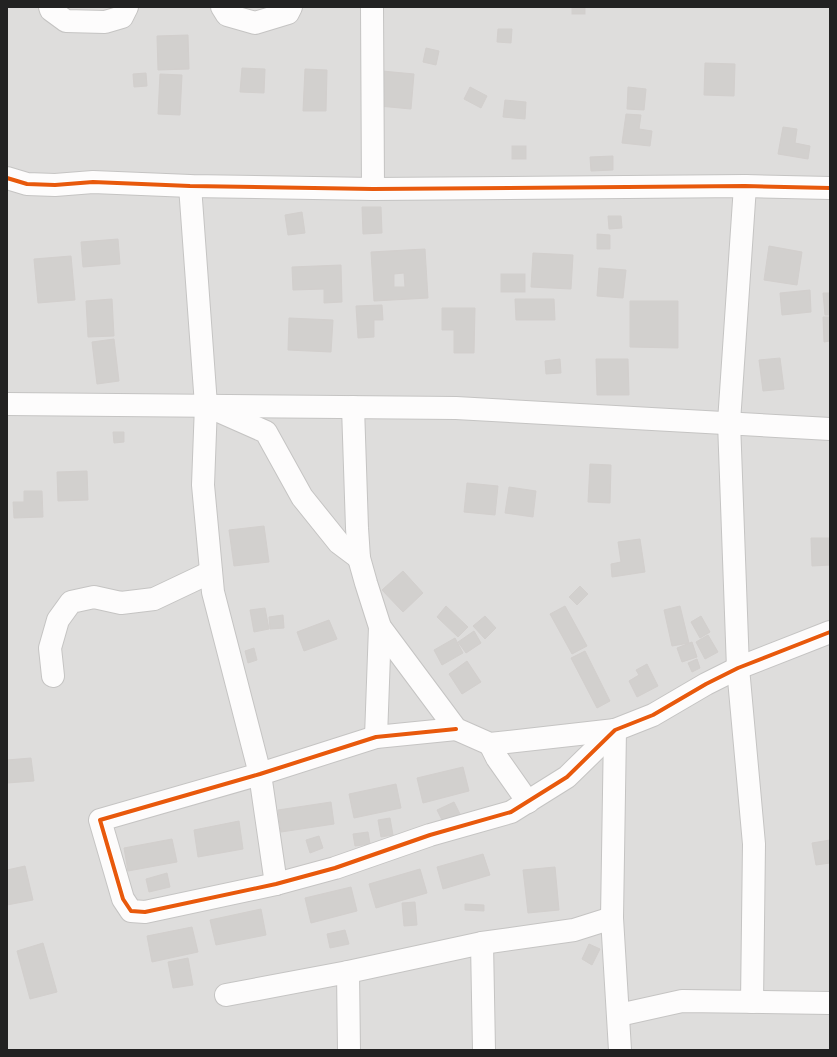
<svg xmlns="http://www.w3.org/2000/svg" width="837" height="1057" font-family="'Source Sans 3',sans-serif">
	<style>
		.residential { fill: #dedddc }
		.building { fill: #d2d0ce; stroke: #d2cfcd; fill-rule: evenodd }
		.lines { fill: none; stroke-linecap: round; stroke-linejoin: round }
		.minor-casing { stroke: #c5c4c3; stroke-width: 24 }
		.minor { stroke: #fdfcfc; stroke-width: 22 }
		.cycleway-casing { stroke: #fff; stroke-width: 6 }
		.cycleway { stroke: #e8590c; stroke-width: 4 }
	</style>
	<rect width="100%" height="100%" fill="#efedeb"/>
	<rect class="residential" x="7" y="7" width="823" height="1043"/>
	<g class="building">
		<rect x="572" y="7" width="13" height="7"/>
		<polygon points="498,29 512,29 511,43 497,42"/>
		<polygon points="188,35 189,69 158,70 157,36"/>
		<polygon points="426,48 439,51 436,65 423,62"/>
		<polygon points="705,63 735,64 734,96 704,95"/>
		<polygon points="242,68 265,69 264,93 240,92"/>
		<polygon points="305,69 327,70 326,111 303,111"/>
		<polygon points="382,71 414,74 411,109 379,106"/>
		<polygon points="146,73 147,86 134,87 133,74"/>
		<polygon points="160,74 182,75 180,115 158,114"/>
		<polygon points="470,87 487,96 481,108 464,99"/>
		<polygon points="628,87 646,89 644,110 627,109"/>
		<polygon points="505,100 526,102 525,119 503,117"/>
		<polygon points="626,114 641,115 639,129 652,131 650,146 622,143"/>
		<polygon points="783,127 797,129 795,143 810,146 808,159 778,154"/>
		<rect x="512" y="146" width="14" height="13"/>
		<polygon points="613,156 613,170 591,171 590,157"/>
		<polygon points="362,207 381,207 382,233 363,234"/>
		<polygon points="302,212 305,233 288,235 285,215"/>
		<polygon points="608,216 621,216 622,228 609,229"/>
		<polygon points="597,234 610,235 610,249 597,249"/>
		<polygon points="118,239 120,264 83,267 81,242"/>
		<polygon points="769,246 802,252 797,285 764,280"/>
		<path d="M 425,249 L 428,298 L 374,301 L 371,252 ZM 404,273 L 405,287 L 394,287 L 394,274 Z"/>
		<polygon points="533,253 573,255 571,289 531,287"/>
		<polygon points="71,256 75,300 38,303 34,259"/>
		<polygon points="341,265 342,302 324,303 324,289 293,290 292,267"/>
		<polygon points="599,268 626,270 623,298 597,296"/>
		<rect x="501" y="274" width="24" height="18"/>
		<polygon points="810,290 811,312 782,315 780,293"/>
		<polygon points="823,293 830,293 830,315 825,315"/>
		<polygon points="112,299 114,336 88,337 86,301"/>
		<polygon points="515,299 554,299 555,320 516,320"/>
		<polygon points="630,301 678,301 678,348 630,347"/>
		<polygon points="382,305 383,320 374,320 374,337 358,338 356,306"/>
		<polygon points="442,308 475,308 474,353 454,353 454,330 442,330"/>
		<polygon points="823,317 830,317 830,341 824,342"/>
		<polygon points="289,318 333,320 331,352 288,350"/>
		<polygon points="114,339 119,381 97,384 92,342"/>
		<polygon points="780,358 784,389 763,391 759,360"/>
		<polygon points="560,359 561,373 546,374 545,361"/>
		<polygon points="596,359 628,359 629,395 597,395"/>
		<polygon points="113,432 124,432 124,442 114,443"/>
		<polygon points="590,464 611,465 610,503 588,502"/>
		<polygon points="87,471 88,500 58,501 57,472"/>
		<polygon points="467,483 498,486 495,515 464,512"/>
		<polygon points="509,487 536,491 533,517 505,513"/>
		<polygon points="24,491 42,491 43,517 14,518 13,502 24,502"/>
		<polygon points="264,526 269,562 234,566 229,530"/>
		<polygon points="811,538 830,538 830,565 812,566"/>
		<polygon points="640,539 645,572 612,577 611,564 621,562 618,542"/>
		<polygon points="403,571 423,593 403,612 382,590"/>
		<polygon points="580,586 588,594 577,605 569,597"/>
		<polygon points="446,606 468,627 458,637 437,617"/>
		<polygon points="565,606 587,646 572,654 550,614"/>
		<polygon points="680,606 689,643 672,646 664,610"/>
		<polygon points="265,608 269,629 254,632 250,610"/>
		<polygon points="283,615 284,628 270,629 269,617"/>
		<polygon points="485,616 496,628 485,639 473,626"/>
		<polygon points="701,616 710,632 700,638 691,622"/>
		<polygon points="329,620 337,639 304,651 297,632"/>
		<polygon points="474,631 481,643 466,653 458,642"/>
		<polygon points="708,635 718,652 705,659 696,642"/>
		<polygon points="455,638 463,653 442,665 434,650"/>
		<polygon points="692,642 697,657 682,662 677,648"/>
		<polygon points="254,648 257,660 248,663 245,651"/>
		<polygon points="585,651 610,701 597,708 571,658"/>
		<polygon points="697,659 700,668 692,672 688,663"/>
		<polygon points="467,661 481,682 462,694 449,674"/>
		<polygon points="647,664 658,686 637,697 629,681 639,675 636,670"/>
		<polygon points="31,758 34,781 7,783 7,760"/>
		<polygon points="463,767 469,791 423,803 417,778"/>
		<polygon points="396,784 401,808 354,818 349,794"/>
		<polygon points="331,802 334,824 281,832 278,810"/>
		<polygon points="454,802 461,816 444,824 437,810"/>
		<polygon points="390,818 393,835 381,837 378,820"/>
		<polygon points="239,821 243,849 198,857 194,830"/>
		<polygon points="368,832 370,844 355,846 353,834"/>
		<polygon points="319,836 323,848 310,853 306,840"/>
		<polygon points="172,839 177,862 128,871 124,848"/>
		<polygon points="830,840 830,863 816,865 812,843"/>
		<polygon points="483,854 490,875 443,889 437,867"/>
		<polygon points="25,866 33,900 7,905 7,870"/>
		<polygon points="555,867 559,910 528,913 523,870"/>
		<polygon points="420,869 427,893 376,908 369,884"/>
		<polygon points="167,873 170,887 149,892 146,879"/>
		<polygon points="351,887 357,911 311,923 305,898"/>
		<polygon points="415,902 417,925 404,926 402,903"/>
		<polygon points="465,904 484,905 484,911 465,910"/>
		<polygon points="261,909 266,935 216,945 210,920"/>
		<polygon points="192,927 198,952 152,962 147,936"/>
		<polygon points="345,930 349,944 330,948 327,934"/>
		<polygon points="43,943 57,992 30,999 17,951"/>
		<polygon points="589,944 600,949 592,965 582,959"/>
		<polygon points="188,958 193,985 173,988 168,962"/>
	</g>
	<g class="lines">
		<g class="minor-casing">
			<g id="minor">
				<polyline points="50,7 51,10 66,21 105,22 122,17 127,7"/>
				<polyline points="222,7 227,15 255,23 288,13 291,7"/>
				<polyline points="372,7 373,189"/>
				<polyline points="7,178 27,184 55,185 93,182 190,186 373,189 745,186 830,188"/>
				<polyline points="190,186 206,405 203,485 213,592 260,774 276,884"/>
				<polyline points="745,186 729,422 738,668 754,844 752,1002"/>
				<polyline points="7,404 456,408 830,429"/>
				<polyline points="353,407 357,528 359,558 366,583 380,627 456,729 490,744 615,730 653,715 706,684 738,668 830,632"/>
				<polyline points="214,409 266,432 302,497 339,543 359,558"/>
				<polyline points="53,676 50,648 58,620 71,602 94,597 121,603 154,599 211,572"/>
				<polyline points="456,729 376,737 260,774 100,820 123,899 131,911 145,912 276,884 335,868 430,835 511,812 567,777 615,730"/>
				<polyline points="615,730 612,918 620,1050"/>
				<polyline points="376,737 380,627"/>
				<polyline points="490,744 497,758 528,802"/>
				<polyline points="482,943 484,1050"/>
				<polyline points="348,972 349,1050"/>
				<polyline points="226,995 348,972 482,943 574,930 612,918"/>
				<polyline points="619,1015 682,1001 830,1003"/>
			</g>
		</g>
		<use href="#minor" class="minor"/>
		<g class="cycleway-casing">
			<g id="cycleway">
				<polyline points="7,178 27,184 55,185 93,182 190,186 373,189 745,186 830,188"/>
				<polyline points="456,729 376,737 260,774 100,820 123,899 131,911 145,912 276,884 335,868 430,835 511,812 567,777 615,730 653,715 706,684 738,668 830,632"/>
			</g>
		</g>
		<use href="#cycleway" class="cycleway"/>
	</g>
	<rect width="837" height="1057" fill="none" stroke="#222222" stroke-width="16"/>
</svg>
